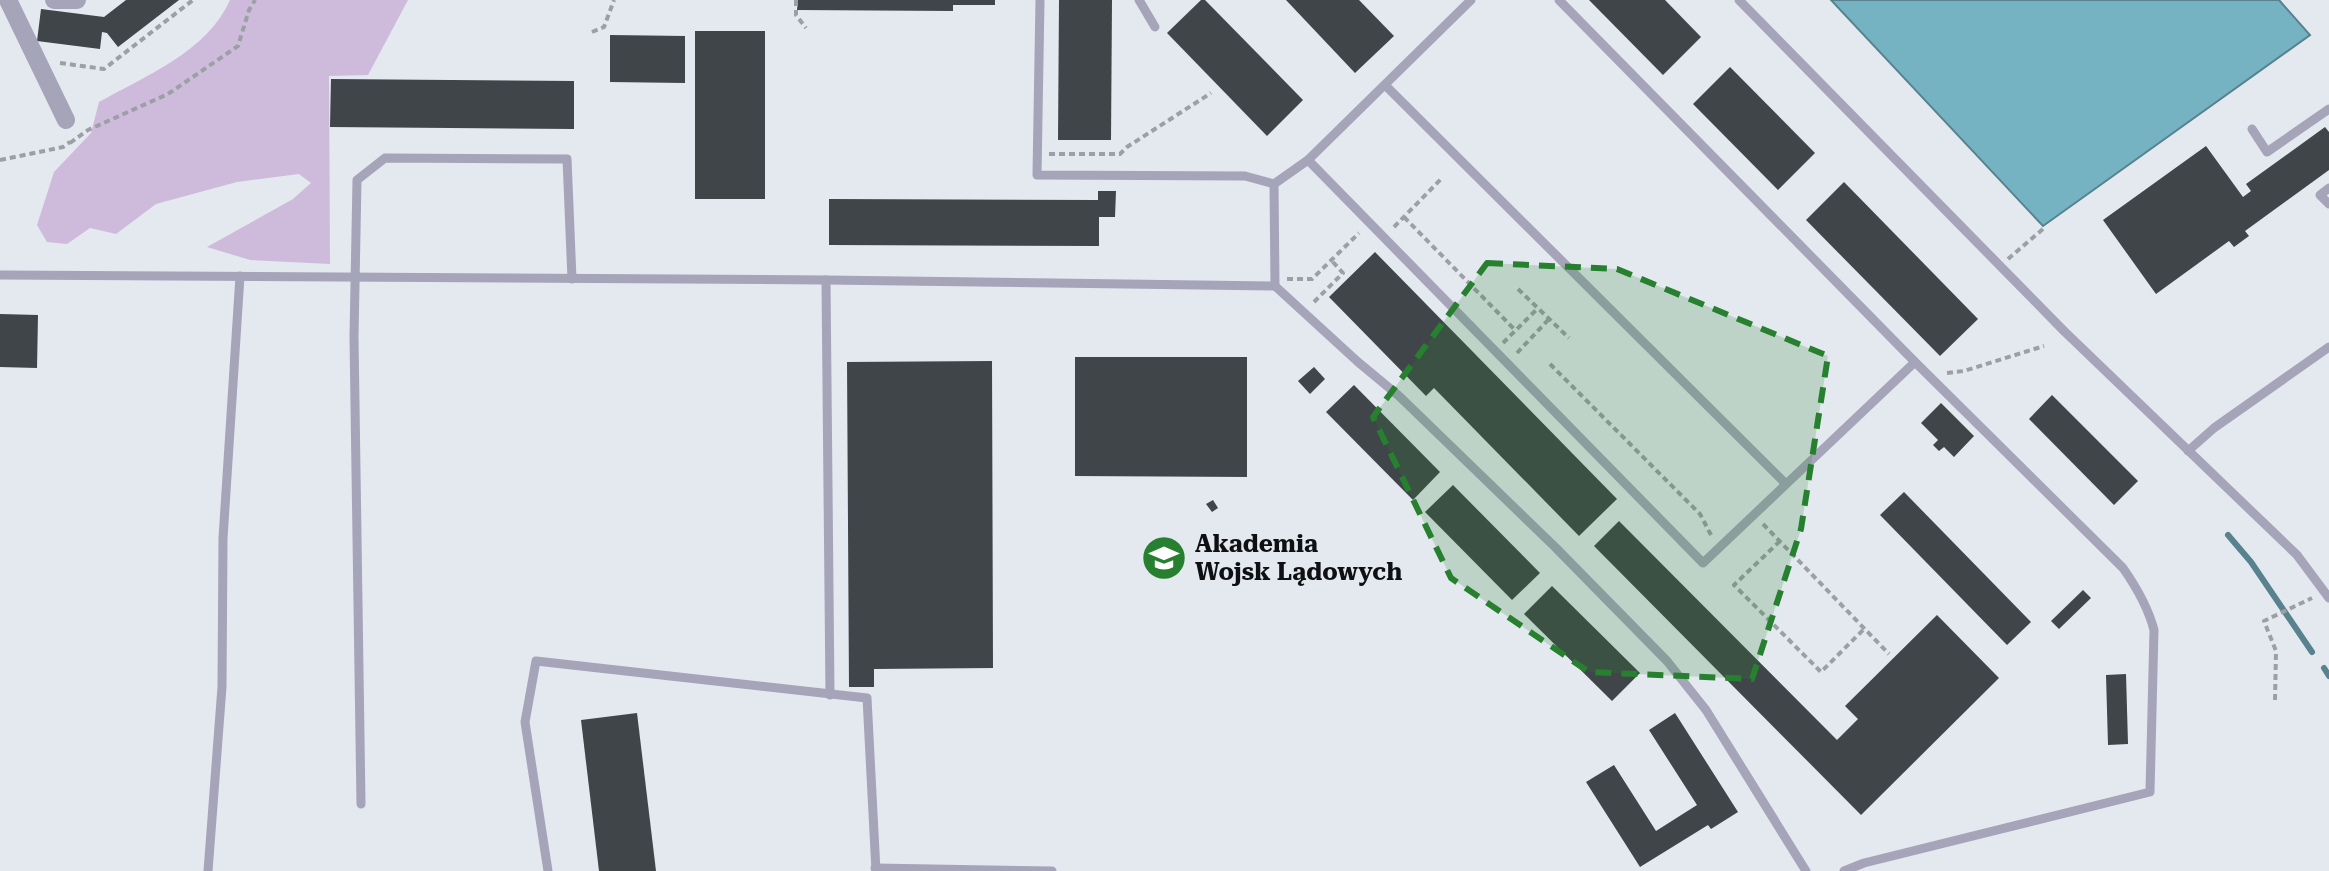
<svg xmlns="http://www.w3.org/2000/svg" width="2329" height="871" font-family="'Roboto Serif',serif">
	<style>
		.green { fill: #cebbdc }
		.water { fill: #76b3c2; stroke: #57828e; stroke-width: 2 }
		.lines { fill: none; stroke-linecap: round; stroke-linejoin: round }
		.stream { stroke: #57828e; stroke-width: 6 }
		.building { fill: #3f4549 }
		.path { stroke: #9c9fa5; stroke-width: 4; stroke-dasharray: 6 4; stroke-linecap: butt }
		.service { stroke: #a5a4b9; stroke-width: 9 }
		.minor { stroke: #a5a4b9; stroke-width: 18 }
		.marked { fill: #27802f; fill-opacity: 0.2; stroke: #27802f; stroke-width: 6; stroke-dasharray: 16 10; stroke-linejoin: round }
		.labels { text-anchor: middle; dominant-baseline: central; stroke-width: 8; stroke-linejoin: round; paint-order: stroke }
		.poi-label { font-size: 24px; font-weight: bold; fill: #0f1013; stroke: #e4e8ef; text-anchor: start }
	</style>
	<rect width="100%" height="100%" fill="#e4e8ef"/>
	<path class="green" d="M 230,0 L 408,0 L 368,75 L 329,76 L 330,264 L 250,260 L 207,247 L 293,199 L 311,183 L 299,174 L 237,182 L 156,204 L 116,234 L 90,228 L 67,244 L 47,242 L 37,225 L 54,172 L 91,133 L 99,102 C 145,76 207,52 230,0 Z"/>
	<polygon class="water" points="1831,0 2279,0 2310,35 2043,226"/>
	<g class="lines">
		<g class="stream">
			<polyline points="2228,535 2251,562 2312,652"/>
			<polyline points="2324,668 2329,676"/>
		</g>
	</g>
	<g class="building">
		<polygon points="126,0 179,0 118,47 107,33 102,32 100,49 37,41 41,9 104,17"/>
		<polygon points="798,0 995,0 995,5 953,5 953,11 797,10"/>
		<polygon points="1059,0 1112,0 1111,140 1058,140"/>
		<polygon points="1201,0 1205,0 1303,100 1267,136 1167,33"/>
		<polygon points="1286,0 1359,0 1394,36 1355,73"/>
		<polygon points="1589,0 1665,0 1701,37 1663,75"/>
		<rect x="695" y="31" width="70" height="168"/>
		<polygon points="610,35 685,36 685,83 610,82"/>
		<polygon points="1730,67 1815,153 1778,190 1693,104"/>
		<polygon points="331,79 574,81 574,129 330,127"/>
		<polygon points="2325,127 2329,132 2329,170 2245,231 2249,236 2234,247 2229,241 2156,294 2103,220 2206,146 2243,197 2251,191 2246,184"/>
		<polygon points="1844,182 1978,319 1940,356 1806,220"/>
		<polygon points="1098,191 1116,191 1115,217 1099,217 1099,246 829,245 829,199 1098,200"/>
		<polygon points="1375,252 1617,499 1579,536 1434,388 1426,396 1329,297"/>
		<polygon points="0,314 38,315 37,368 0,367"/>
		<polygon points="1075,357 1247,357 1247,477 1075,476"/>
		<polygon points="992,361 993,668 874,669 874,687 849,687 847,362"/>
		<polygon points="1314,367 1325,379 1310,394 1298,381"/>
		<polygon points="1354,385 1440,472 1413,500 1326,412"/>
		<polygon points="2052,395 2138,481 2114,505 2029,419"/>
		<polygon points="1941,403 1974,436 1954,457 1944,447 1939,451 1933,445 1938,440 1921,423"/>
		<polygon points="1453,485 1540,573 1512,600 1425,512"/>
		<polygon points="1904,492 2031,622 2007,645 1880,515"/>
		<polygon points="1213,500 1218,508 1212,512 1206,504"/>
		<polygon points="1619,521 1837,740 1858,719 1845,706 1937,615 1999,678 1861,815 1594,546"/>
		<polygon points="1552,586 1640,673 1612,701 1524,614"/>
		<polygon points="2083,590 2091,598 2059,629 2051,621"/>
		<polygon points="2126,674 2128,744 2108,745 2106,675"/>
		<polygon points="637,713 656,871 599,871 581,720"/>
		<polygon points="1675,713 1738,812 1711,829 1708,825 1640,867 1586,782 1614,765 1656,831 1697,805 1649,730"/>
	</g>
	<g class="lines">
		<g class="path">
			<polyline points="796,0 796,15 806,28"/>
			<polyline points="592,32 604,27 614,0"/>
			<polyline points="60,63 104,69 193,0"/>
			<polyline points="70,143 88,130 168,94 238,46 249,10 255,0"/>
			<polyline points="1049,154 1120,154 1127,147 1211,93"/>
			<polyline points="0,160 63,147 70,142"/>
			<polyline points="1404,217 1515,330"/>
			<polyline points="1394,227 1442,178"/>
			<polyline points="2008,259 2043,229"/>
			<polyline points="1287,279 1312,279 1359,233"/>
			<polyline points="1518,289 1569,338"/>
			<polyline points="1314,302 1343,273 1331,260"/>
			<polyline points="1503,343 1538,308"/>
			<polyline points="1517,353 1549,319"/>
			<polyline points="1550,364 1700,514 1711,535"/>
			<polyline points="1947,373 1964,371 2044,346"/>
			<polyline points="1763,524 1889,654"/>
			<polyline points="1780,541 1734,585 1821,672 1864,629"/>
			<polyline points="2275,700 2276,651 2264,621 2312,598"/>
		</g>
		<g class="service">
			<polyline points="1040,0 1037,175 1245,176 1274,184"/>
			<polyline points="1139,0 1155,27"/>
			<path d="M 1559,0 L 1915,362 L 2123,568 C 2137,588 2148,607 2154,630 L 2150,792 L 1864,863 L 1844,871"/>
			<polyline points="1739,0 2064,331 2297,555 2329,598"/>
			<polyline points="1385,85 1785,483"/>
			<polyline points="2252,129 2267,152 2329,109"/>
			<polyline points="1308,160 1703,563 1915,362"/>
			<polyline points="2329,188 2320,195 2329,204"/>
			<polyline points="0,275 826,280 1275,286 1274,184 1308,160 1471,0"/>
			<polyline points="826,280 830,695"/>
			<polyline points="1275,286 1358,362 1399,396 1555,547 1667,661 1706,710 1806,871"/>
			<polyline points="2188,451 2214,428 2329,347"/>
			<polyline points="361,804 354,337 357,180 385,158 567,159 572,279"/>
			<polyline points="875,868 1052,871"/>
			<polyline points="208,871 222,687 223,538 240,276"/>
			<polyline points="548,871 525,722 536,661 867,698 876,871"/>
		</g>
		<g class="minor">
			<polyline points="8,0 66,120"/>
			<polyline points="54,0 77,0"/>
		</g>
	</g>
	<path class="marked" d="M 1487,263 L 1617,269 L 1828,356 L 1801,529 L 1752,679 L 1589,672 L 1451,578 L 1373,417 Z"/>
	<defs>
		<g id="university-disc" transform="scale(2.3)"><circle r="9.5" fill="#27802f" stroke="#e4e8ef"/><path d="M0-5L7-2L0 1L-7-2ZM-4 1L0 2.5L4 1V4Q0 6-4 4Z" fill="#fff"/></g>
	</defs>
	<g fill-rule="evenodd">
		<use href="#university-disc" x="1164" y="558"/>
	</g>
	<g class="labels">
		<g class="poi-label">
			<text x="1195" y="544">Akademia<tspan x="1195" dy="28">Wojsk Lądowych</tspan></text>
		</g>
	</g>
</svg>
